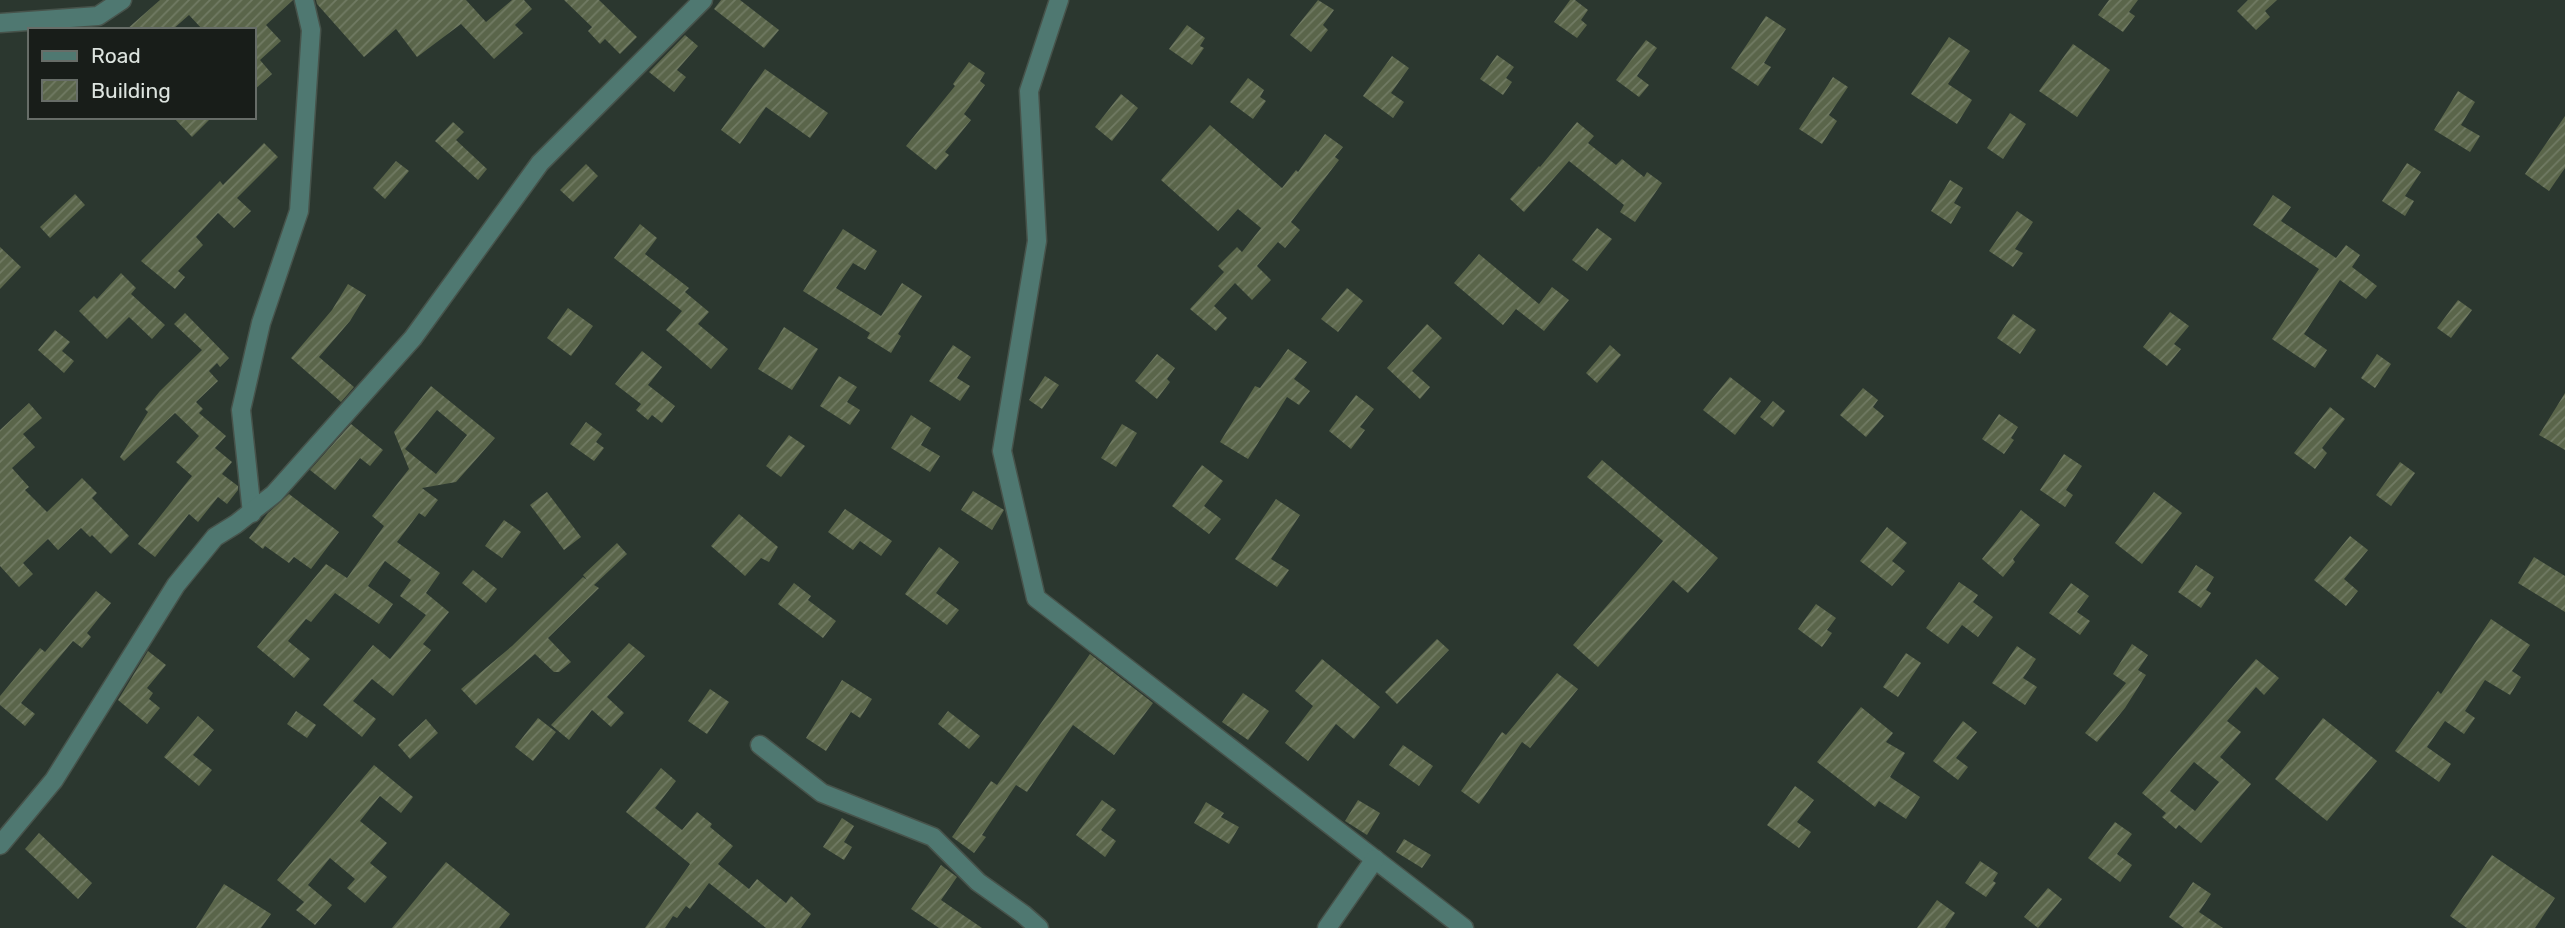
<svg xmlns="http://www.w3.org/2000/svg" width="2565" height="928" font-family="Rubik,sans-serif">
	<style>
		.building { fill: url(#building-hatch); fill-rule: evenodd }
		.lines { fill: none; stroke-linecap: round; stroke-linejoin: round }
		.minor-casing { stroke: #47534b; stroke-width: 21 }
		.minor { stroke: #4f7871; stroke-width: 18 }
	</style>
	<defs>
		<pattern id="building-hatch" width="6" height="6" patternUnits="userSpaceOnUse" patternTransform="scale(1.75)"><rect width="6" height="6" fill="#5a654a"/><path d="M-1 1l2-2M0 6l6-6M5 7l2-2" fill="none" stroke="#717b64"/></pattern>
	</defs>
	<rect width="100%" height="100%" fill="#2b372f"/>
	<g class="building">
		<polygon points="160,0 293,0 266,25 281,41 260,60 272,74 254,90 254,30 203,30 189,15 172,30 126,30"/>
		<polygon points="316,0 466,0 486,22 512,0 524,0 532,9 515,25 523,33 494,59 461,24 417,57 396,29 364,57 317,4"/>
		<polygon points="564,0 599,0 637,37 620,54 605,39 600,44 588,31 592,27"/>
		<polygon points="721,0 740,0 779,30 764,48 714,9"/>
		<polygon points="1318,0 1334,10 1323,25 1328,30 1311,52 1290,35"/>
		<polygon points="1570,0 1575,0 1588,10 1581,20 1587,25 1577,38 1554,22"/>
		<polygon points="2109,0 2138,0 2129,12 2135,16 2123,32 2098,15"/>
		<polygon points="2248,0 2277,0 2265,11 2270,17 2256,30 2237,11"/>
		<polygon points="1766,16 1786,29 1764,63 1771,67 1758,86 1731,68"/>
		<polygon points="1187,25 1205,38 1200,46 1204,48 1192,65 1169,49"/>
		<polygon points="685,35 698,46 677,70 686,77 674,92 649,72"/>
		<polygon points="1949,37 1970,51 1948,84 1972,100 1957,124 1911,94"/>
		<polygon points="1646,40 1657,48 1637,76 1649,85 1639,97 1616,80"/>
		<polygon points="2073,44 2110,70 2077,117 2039,91"/>
		<polygon points="1497,55 1514,67 1506,78 1512,82 1503,95 1480,79"/>
		<polygon points="1392,56 1409,68 1391,93 1404,102 1393,118 1363,96"/>
		<polygon points="969,62 985,73 980,81 985,85 964,114 971,120 945,152 949,155 936,170 906,146 955,86 953,84"/>
		<polygon points="765,69 828,113 810,138 766,107 740,144 721,130"/>
		<polygon points="1833,77 1848,87 1829,115 1837,121 1822,144 1799,129"/>
		<polygon points="1248,78 1264,90 1260,97 1266,101 1253,119 1230,102"/>
		<polygon points="2458,91 2475,102 2461,125 2480,136 2470,152 2434,130"/>
		<polygon points="1121,94 1138,108 1112,141 1095,127"/>
		<polygon points="2010,113 2026,124 2003,159 1987,148"/>
		<polygon points="2565,116 2565,168 2549,191 2525,174"/>
		<polygon points="173,117 212,117 192,137"/>
		<polygon points="453,122 464,132 456,140 487,169 478,180 435,141"/>
		<polygon points="1577,122 1594,136 1588,143 1616,165 1622,159 1644,177 1647,172 1662,183 1635,222 1620,212 1624,205 1569,161 1524,212 1510,199 1539,166 1540,167"/>
		<polygon points="1210,125 1282,188 1296,170 1298,172 1325,134 1343,147 1335,157 1339,160 1291,222 1300,230 1285,248 1278,242 1257,266 1271,280 1252,300 1235,283 1214,306 1227,318 1216,331 1190,309 1224,272 1218,266 1237,247 1242,252 1261,228 1238,209 1218,231 1161,180"/>
		<polygon points="264,143 278,157 237,198 251,211 234,228 218,213 196,237 203,245 178,271 185,277 175,289 141,261 220,181 223,185"/>
		<polygon points="396,161 409,171 385,199 373,188"/>
		<polygon points="2407,163 2421,172 2405,196 2414,201 2405,216 2382,201"/>
		<polygon points="586,164 598,176 573,202 560,190"/>
		<polygon points="1950,180 1963,188 1954,203 1961,207 1951,224 1931,211"/>
		<polygon points="75,194 85,205 50,238 40,227"/>
		<polygon points="2273,195 2291,207 2281,221 2336,258 2346,245 2360,255 2352,267 2377,286 2366,299 2340,280 2304,334 2327,350 2315,368 2272,339 2319,269 2253,225"/>
		<polygon points="2017,211 2033,222 2015,249 2023,253 2013,267 1989,251"/>
		<polygon points="640,224 657,238 645,254 689,288 685,292 709,312 698,324 728,349 711,369 666,330 682,311 614,258"/>
		<polygon points="1597,228 1612,239 1587,271 1572,260"/>
		<polygon points="843,229 877,251 865,270 853,263 836,288 881,316 902,283 922,296 898,334 901,336 891,353 867,338 870,333 803,291"/>
		<polygon points="0,247 21,267 0,289"/>
		<polygon points="1479,254 1539,304 1552,287 1569,300 1544,331 1516,309 1503,325 1454,283"/>
		<polygon points="121,273 136,288 131,294 165,325 152,339 129,317 107,339 79,311 94,296 97,299"/>
		<polygon points="348,284 366,295 350,321 319,357 354,387 341,402 291,358 332,310"/>
		<polygon points="1347,288 1363,301 1338,332 1321,319"/>
		<polygon points="2458,300 2472,310 2451,338 2437,328"/>
		<polygon points="568,308 593,326 571,356 547,338"/>
		<polygon points="2170,312 2189,326 2174,344 2181,349 2167,366 2143,347"/>
		<polygon points="185,313 229,358 220,367 217,363 209,371 218,381 196,402 203,409 199,413 226,436 215,448 232,462 222,474 238,486 238,490 227,504 218,497 198,522 189,514 155,557 138,544 192,476 176,462 199,436 175,413 124,461 120,457 148,412 145,409 160,391 202,350 174,324"/>
		<polygon points="2013,314 2036,330 2020,354 1997,338"/>
		<polygon points="1427,324 1442,338 1412,371 1430,387 1420,399 1387,368"/>
		<polygon points="784,327 818,349 792,390 758,369"/>
		<polygon points="55,330 70,342 62,351 74,361 64,373 38,350"/>
		<polygon points="953,345 971,357 957,378 970,386 960,401 929,381"/>
		<polygon points="1610,345 1621,355 1597,383 1586,373"/>
		<polygon points="1288,349 1307,362 1294,379 1310,391 1299,405 1287,397 1248,459 1220,442 1255,386 1260,388"/>
		<polygon points="642,351 662,367 648,385 675,406 662,423 652,415 648,420 636,410 641,404 615,384"/>
		<polygon points="1157,354 1175,368 1167,379 1170,382 1157,399 1135,381"/>
		<polygon points="2377,354 2391,364 2375,388 2361,378"/>
		<polygon points="839,376 857,387 847,402 860,410 850,425 820,406"/>
		<polygon points="1045,376 1059,385 1042,409 1029,400"/>
		<polygon points="1730,377 1761,401 1735,435 1703,410"/>
		<path d="M 431,386 L 495,438 L 456,482 L 422,488 L 438,500 L 425,517 L 419,513 L 397,542 L 440,573 L 426,593 L 449,612 L 423,644 L 431,650 L 393,696 L 372,679 L 353,701 L 376,719 L 362,737 L 323,705 L 373,645 L 390,659 L 426,615 L 400,596 L 411,580 L 385,561 L 368,586 L 393,604 L 379,624 L 335,593 L 311,622 L 306,619 L 288,641 L 310,659 L 294,678 L 257,647 L 326,564 L 347,578 L 384,526 L 372,516 L 409,469 L 394,432 ZM 437,410 L 467,435 L 436,474 L 405,449 Z"/>
		<polygon points="1863,388 1878,400 1873,407 1884,416 1866,437 1840,415"/>
		<polygon points="2565,393 2565,450 2539,435"/>
		<polygon points="1356,395 1374,409 1360,427 1365,430 1351,449 1329,431"/>
		<polygon points="1773,401 1785,411 1773,427 1760,417"/>
		<polygon points="29,403 42,418 23,434 35,447 12,468 29,487 25,490 47,512 82,478 97,493 92,498 129,536 111,554 92,535 90,537 81,528 58,550 48,539 23,563 33,574 19,587 0,566 0,430"/>
		<polygon points="2330,407 2345,419 2322,448 2327,453 2315,469 2294,453"/>
		<polygon points="1999,414 2018,427 2011,438 2014,440 2004,454 1982,439"/>
		<polygon points="911,415 931,428 921,445 940,456 930,472 891,448"/>
		<polygon points="586,422 602,434 596,442 604,448 594,461 570,444"/>
		<polygon points="351,424 383,450 370,466 360,458 335,490 310,470"/>
		<polygon points="1122,424 1137,433 1116,467 1101,458"/>
		<polygon points="789,435 805,446 781,477 766,466"/>
		<polygon points="2064,454 2082,466 2066,490 2073,495 2065,507 2040,490"/>
		<polygon points="1602,460 1718,558 1688,593 1673,580 1598,667 1573,645 1663,541 1587,477"/>
		<polygon points="2400,462 2415,473 2391,506 2376,495"/>
		<polygon points="1202,465 1223,481 1204,506 1221,519 1209,534 1172,506"/>
		<polygon points="973,491 1004,510 992,530 961,510"/>
		<polygon points="547,492 581,537 564,550 530,505"/>
		<polygon points="2154,492 2182,513 2142,564 2115,543"/>
		<polygon points="289,494 339,532 311,569 294,557 289,563 265,546 263,549 249,538 268,513"/>
		<polygon points="1276,499 1300,515 1271,559 1289,570 1277,587 1235,559"/>
		<polygon points="845,509 892,541 881,556 860,541 853,550 828,532"/>
		<polygon points="2021,510 2040,525 2013,559 2015,562 2003,577 1982,559"/>
		<polygon points="739,514 778,547 769,562 761,558 745,576 711,546"/>
		<polygon points="504,520 521,532 502,558 485,546"/>
		<polygon points="1887,527 1907,543 1892,561 1905,571 1892,586 1860,561"/>
		<polygon points="2350,536 2368,550 2344,579 2358,591 2346,606 2314,580"/>
		<polygon points="617,543 627,554 594,585 599,588 548,638 571,662 559,672 554,672 535,654 476,705 461,689 512,646 583,577 587,580 583,575"/>
		<polygon points="939,547 959,562 936,593 959,610 947,625 905,594"/>
		<polygon points="2534,557 2565,576 2565,612 2518,583"/>
		<polygon points="2196,565 2214,577 2206,590 2211,593 2201,608 2178,592"/>
		<polygon points="473,570 497,589 486,603 462,583"/>
		<polygon points="1959,582 1978,595 1973,602 1993,617 1978,637 1962,625 1948,644 1926,628"/>
		<polygon points="794,583 811,596 808,600 836,621 823,638 778,604"/>
		<polygon points="2071,583 2089,596 2077,612 2090,621 2080,635 2049,613"/>
		<polygon points="96,591 111,603 87,633 91,637 82,648 73,641 21,703 35,714 25,726 0,705 0,696 40,648 45,652"/>
		<polygon points="1816,604 1836,618 1827,630 1832,633 1822,647 1798,629"/>
		<polygon points="2491,619 2530,645 2512,671 2521,677 2510,695 2485,680 2465,711 2475,718 2464,734 2445,721 2427,747 2451,764 2439,782 2395,751 2438,691 2441,694"/>
		<polygon points="1437,639 1449,650 1397,704 1385,692"/>
		<polygon points="629,643 645,656 607,697 624,713 611,727 592,710 569,740 551,725"/>
		<polygon points="2132,644 2148,655 2138,670 2146,675 2125,708 2097,742 2085,733 2126,683 2113,674"/>
		<polygon points="2017,646 2036,659 2023,678 2037,687 2025,705 1992,683"/>
		<polygon points="148,651 166,665 147,688 153,693 149,699 160,708 147,724 118,700"/>
		<polygon points="1906,653 1921,663 1898,697 1883,687"/>
		<polygon points="1090,654 1153,703 1114,755 1073,725 1027,792 1016,785 982,835 986,837 974,853 952,837 991,781 997,785"/>
		<polygon points="1322,659 1380,707 1354,739 1336,724 1308,761 1285,743 1313,706 1295,691"/>
		<path d="M 2256,659 L 2279,678 L 2264,695 L 2256,687 L 2227,721 L 2241,732 L 2220,757 L 2251,784 L 2201,843 L 2179,825 L 2176,829 L 2162,817 L 2166,813 L 2142,793 ZM 2194,762 L 2219,782 L 2195,811 L 2170,791 Z"/>
		<polygon points="1557,673 1578,689 1530,748 1522,742 1479,804 1461,791 1502,732 1506,735"/>
		<polygon points="842,680 872,699 860,718 851,712 826,751 806,738"/>
		<polygon points="710,689 729,702 707,734 688,721"/>
		<polygon points="1243,693 1269,711 1248,740 1222,722"/>
		<polygon points="1861,707 1893,733 1886,742 1905,753 1890,777 1920,797 1906,819 1879,801 1875,807 1817,762"/>
		<polygon points="296,711 316,725 307,738 287,724"/>
		<polygon points="948,711 980,736 969,749 938,724"/>
		<polygon points="198,716 214,730 193,755 212,770 199,786 164,757"/>
		<polygon points="538,718 556,732 533,761 515,747"/>
		<polygon points="2323,718 2377,761 2327,821 2275,779"/>
		<polygon points="426,719 438,733 410,759 398,745"/>
		<polygon points="1963,721 1977,732 1956,758 1968,767 1958,780 1933,761"/>
		<polygon points="1403,745 1433,766 1419,786 1389,765"/>
		<polygon points="374,765 413,797 401,813 380,796 360,821 387,843 370,863 387,877 365,903 347,888 355,879 330,858 308,885 332,905 315,925 296,910 304,902 277,880"/>
		<polygon points="661,768 676,781 655,808 682,830 697,812 712,824 710,827 733,846 718,864 749,889 757,879 786,903 791,896 811,914 801,928 766,928 709,883 690,909 686,906 677,918 673,916 665,928 645,928 690,864 626,812"/>
		<polygon points="1795,786 1814,800 1797,822 1811,832 1799,848 1767,825"/>
		<polygon points="1102,800 1116,810 1101,830 1116,841 1105,857 1076,835"/>
		<polygon points="1358,800 1380,813 1367,835 1345,821"/>
		<polygon points="1206,802 1224,813 1221,817 1239,827 1229,844 1194,823"/>
		<polygon points="842,818 854,826 844,842 852,847 844,860 823,847"/>
		<polygon points="2115,822 2132,834 2117,854 2132,865 2120,882 2088,858"/>
		<polygon points="39,833 92,883 78,899 25,849"/>
		<polygon points="1404,839 1431,855 1422,868 1396,852"/>
		<polygon points="2492,855 2555,898 2535,928 2467,928 2450,916"/>
		<polygon points="1980,861 1998,873 1993,881 1996,883 1986,897 1965,883"/>
		<polygon points="446,862 510,914 499,928 392,928"/>
		<polygon points="941,865 957,877 941,900 982,928 939,928 911,909"/>
		<polygon points="2193,882 2211,894 2199,912 2223,928 2184,928 2169,917"/>
		<polygon points="224,884 271,914 261,928 196,928"/>
		<polygon points="2048,888 2062,899 2038,928 2024,917"/>
		<polygon points="1937,900 1955,913 1945,928 1917,928"/>
	</g>
	<g class="lines">
		<g class="minor-casing">
			<g id="minor">
				<polyline points="1059,0 1029,91 1037,241 1002,451 1036,598 1464,928"/>
				<polyline points="0,23 98,16 122,0"/>
				<polyline points="252,513 241,410 261,323 299,211 311,30 304,0"/>
				<polyline points="760,745 822,793 933,837 978,882 1023,914 1039,928"/>
				<polyline points="0,845 54,780 176,585 215,537 236,524 274,494 413,338 540,163 703,0"/>
				<polyline points="1327,928 1375,859"/>
			</g>
		</g>
		<use href="#minor" class="minor"/>
	</g>
	<rect x="28" y="28" width="228" height="91" fill="#181d19" stroke="#676d68" stroke-width="2"/>
	<rect x="42" y="51" width="35" height="10" fill="#4f7871" stroke="#676d68" stroke-width="2"/>
	<text x="91" y="63" font-size="21" fill="#dde4df">Road</text>
	<rect x="42" y="80" width="35" height="21" fill="url(#building-hatch)" stroke="#676d68" stroke-width="2"/>
	<text x="91" y="98" font-size="21" fill="#dde4df">Building</text>
</svg>
